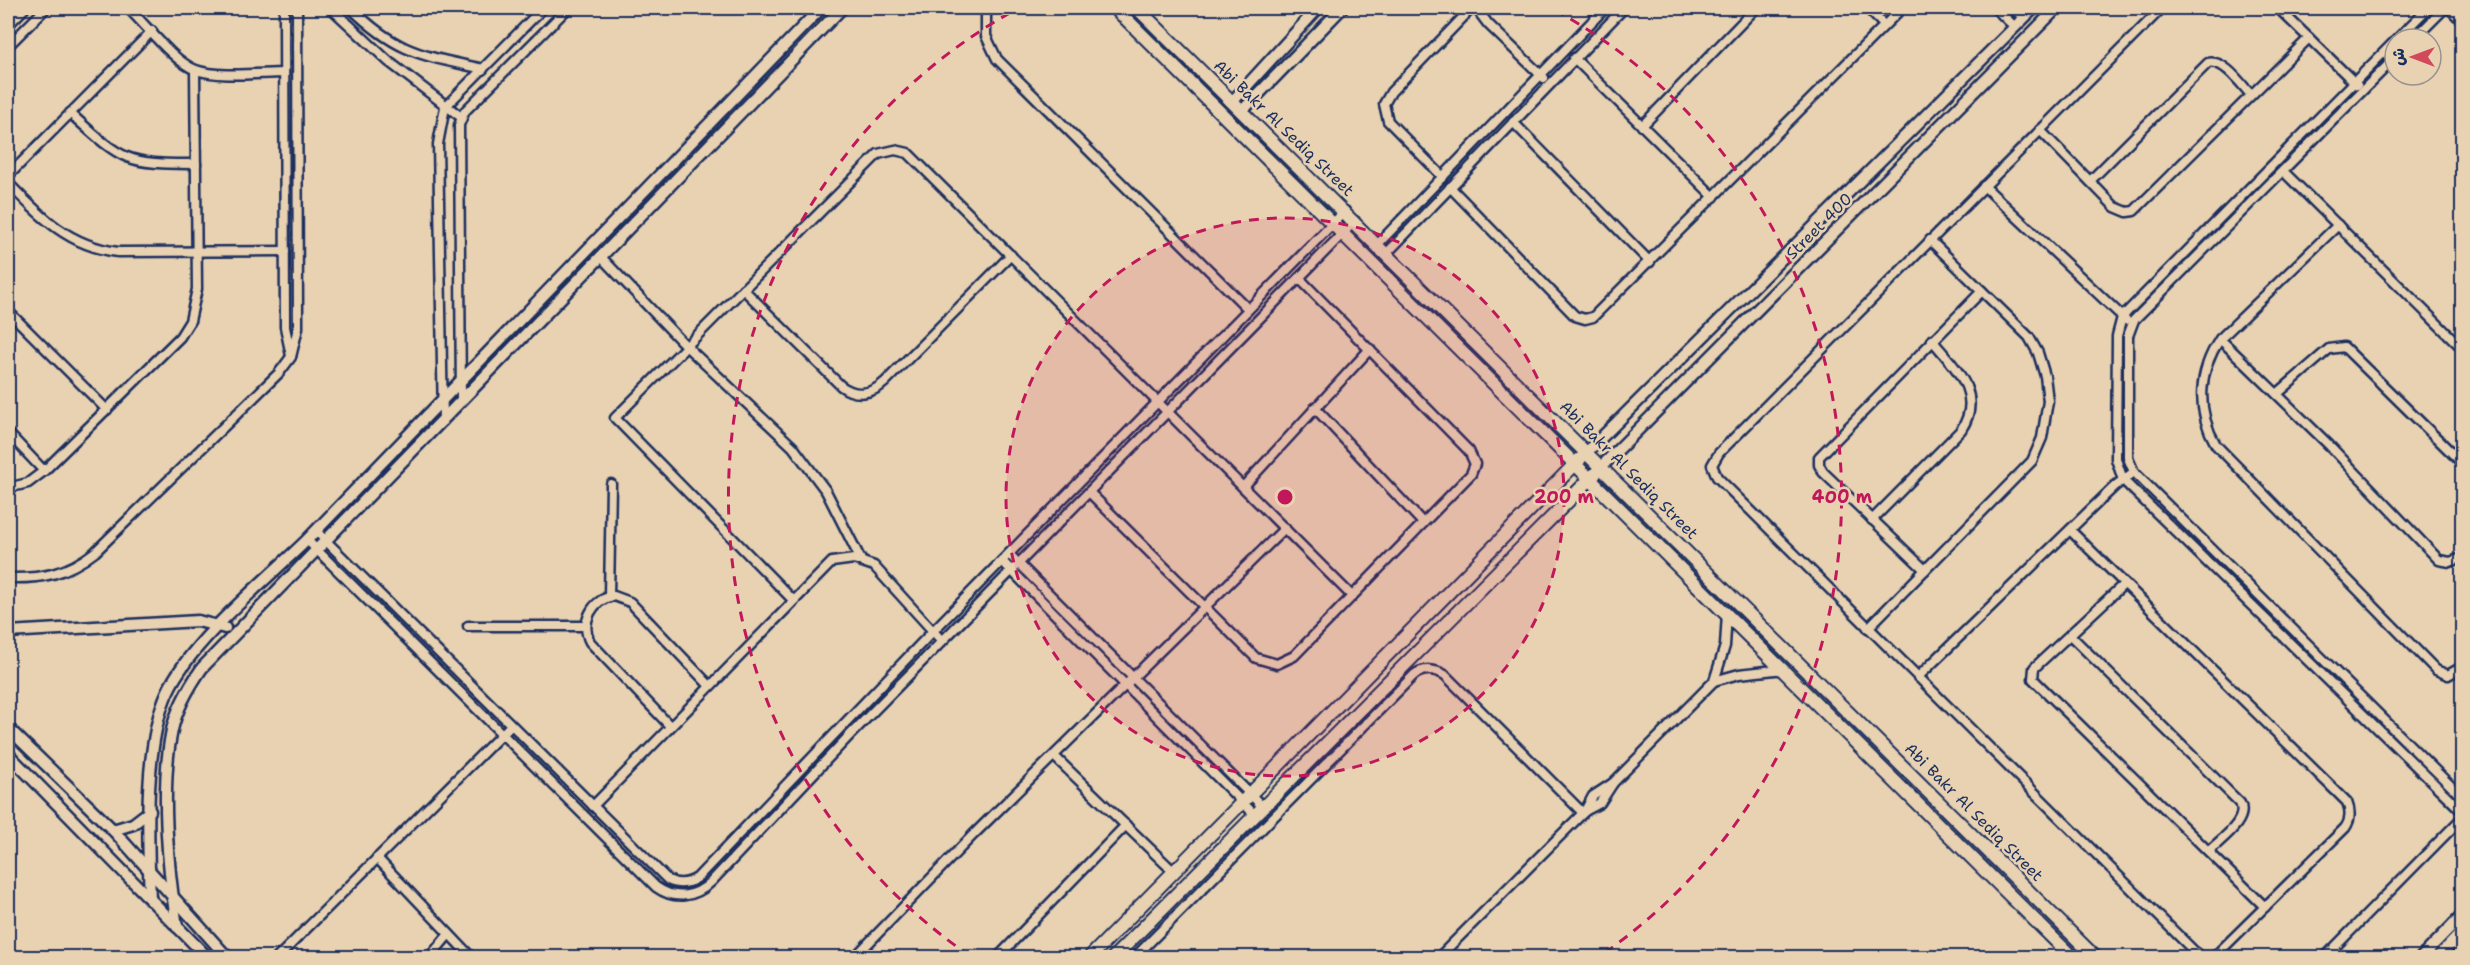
<svg xmlns="http://www.w3.org/2000/svg" width="2470" height="965" font-family="'Shantell Sans','Playpen Sans Arabic',sans-serif">
	<style>
		.lines { fill: none; stroke-linecap: round; stroke-linejoin: round }
		.minor-casing { stroke: #1b2f5e; stroke-width: 13 }
		.tertiary-casing { stroke: #1b2f5e; stroke-width: 15 }
		.secondary-casing { stroke: #1b2f5e; stroke-width: 16 }
		.minor { stroke: #e9d2b2; stroke-width: 8 }
		.tertiary { stroke: #e9d2b2; stroke-width: 10 }
		.secondary { stroke: #e9d2b2; stroke-width: 12 }
		.ring { fill: none; stroke: #c2185b; stroke-width: 3; stroke-dasharray: 10 8 }
		.labels { text-anchor: middle; dominant-baseline: central; stroke-width: 5; stroke-linejoin: round; paint-order: stroke }
		.street-label { font-size: 16px; fill: #1b2f5e; stroke: #e9d2b2 }
		.centre { fill: #c2185b; stroke: #e9d2b2; stroke-width: 3 }
		.ring-label { font-size: 18px; text-anchor: middle; font-weight: bold; fill: #c2185b; stroke: #e9d2b2; stroke-width: 5; stroke-linejoin: round; paint-order: stroke }
	</style>
	<rect width="100%" height="100%" fill="#e9d2b2"/>
	<filter id="ink" filterUnits="userSpaceOnUse"><feTurbulence type="fractalNoise" baseFrequency=".0167" numOctaves="2"/><feDisplacementMap in="SourceGraphic" scale="12" xChannelSelector="R" yChannelSelector="G"/><feConvolveMatrix kernelMatrix="1 2 1 2 8 2 1 2 1" color-interpolation-filters="sRGB"/></filter>
	<g filter="url(#ink)">
		<g class="lines">
			<g class="minor-casing">
				<g id="minor">
					<path d="M 128,8 C 146,25 174,62 196,70 C 219,78 260,73 284,73"/>
					<polyline points="284,8 285,327 291,356"/>
					<polyline points="331,8 388,61 461,117"/>
					<path d="M 351,8 C 398,54 422,55 483,69"/>
					<polyline points="986,8 986,36 997,59 1248,309"/>
					<polyline points="1476,8 1488,24 1544,78"/>
					<polyline points="1867,8 1884,25"/>
					<polyline points="1995,8 2015,27"/>
					<polyline points="2013,8 2024,18"/>
					<polyline points="2162,8 1719,453 1712,465 1717,477 2201,958"/>
					<polyline points="2278,8 2357,85"/>
					<polyline points="2449,8 2462,21"/>
					<polyline points="8,25 25,8"/>
					<polyline points="2397,39 2428,8"/>
					<polyline points="2414,39 2445,8"/>
					<polyline points="2395,41 2122,317 2117,336 2116,459 2123,480 2462,811"/>
					<polyline points="8,46 46,8"/>
					<polyline points="1574,58 1714,197"/>
					<polyline points="2395,58 2134,320 2128,336 2128,458 2134,472 2462,797"/>
					<path d="M 70,113 C 123,161 124,164 196,164"/>
					<polyline points="1513,122 1650,262"/>
					<polyline points="1642,126 1756,8"/>
					<polyline points="2040,130 2115,207 2127,212 2134,211 2309,38"/>
					<polyline points="2283,171 2462,348"/>
					<polyline points="8,176 152,31"/>
					<polyline points="1443,177 1388,121 1384,104 1391,92 1472,8"/>
					<path d="M 2090,181 L 2208,63 C 2224,59 2241,84 2251,95"/>
					<path d="M 8,183 C 41,217 69,246 118,252 L 285,251"/>
					<polyline points="1984,186 2126,320"/>
					<polyline points="1450,187 1575,316 1585,319 1593,317 1902,8"/>
					<path d="M 2338,225 L 2220,339 C 2198,372 2196,410 2216,445 L 2436,670 L 2448,675 L 2462,667"/>
					<polyline points="1378,244 1605,8"/>
					<polyline points="1387,253 1624,8"/>
					<polyline points="601,257 685,345 793,447 826,491 861,560"/>
					<path d="M 743,289 L 841,386 C 856,397 872,394 885,382 L 1011,255"/>
					<polyline points="8,311 107,410"/>
					<polyline points="2220,339 2329,445 2439,560 2450,562 2462,558"/>
					<polyline points="2277,394 2329,349 2344,347 2462,463"/>
					<polyline points="461,402 459,125 465,111 568,8"/>
					<polyline points="1315,408 1423,523"/>
					<polyline points="443,421 438,144 445,107 543,8"/>
					<polyline points="8,433 44,471"/>
					<polyline points="1243,487 1370,349"/>
					<polyline points="8,488 28,483 44,471 180,337 190,321 197,289 195,70"/>
					<polyline points="1089,492 1256,658 1277,664 1294,656 1471,474 1475,464 1469,451 1299,278"/>
					<path d="M 1872,520 L 1961,430 C 1985,394 1954,367 1932,340"/>
					<path d="M 2070,530 L 2347,802 C 2351,812 2351,820 2345,828 L 2213,958"/>
					<path d="M 316,531 L 668,880 C 678,885 688,884 697,878 L 933,631 L 1345,211"/>
					<path d="M 307,540 L 656,887 C 674,900 695,898 711,882 L 849,736 L 1355,221"/>
					<polyline points="1009,554 1263,807"/>
					<polyline points="1002,561 1255,815"/>
					<polyline points="1925,570 1823,472 1819,465 1819,457 1982,291"/>
					<path d="M 8,578 C 42,579 67,574 95,552 L 279,373 L 291,357 L 298,328 L 297,8"/>
					<polyline points="2124,584 2034,668 2033,679 2265,907"/>
					<polyline points="609,597 611,484"/>
					<polyline points="793,600 615,418 878,154 895,150 908,153 1352,596"/>
					<polyline points="468,626 586,626"/>
					<polyline points="1868,628 2032,461 2042,438 2048,401 2045,376 2038,353 2029,337 1930,240"/>
					<path d="M 2070,635 L 2240,803 C 2249,821 2221,839 2209,851"/>
					<polyline points="1918,677 2115,486 2134,472"/>
					<polyline points="1714,681 1739,674 1784,669"/>
					<path d="M 670,726 L 590,642 C 580,623 592,599 614,596 L 630,602 L 709,685"/>
					<polyline points="1054,756 1173,871"/>
					<polyline points="593,806 832,562 854,559 874,566 942,641"/>
					<polyline points="1585,811 1593,796 1613,783"/>
					<polyline points="377,858 472,958"/>
					<polyline points="277,958 511,725"/>
					<polyline points="429,958 449,934"/>
					<polyline points="854,958 973,835 1285,528"/>
					<polyline points="997,958 1126,825"/>
					<path d="M 1134,958 L 1414,675 C 1423,668 1435,669 1445,675 L 1583,813"/>
					<polyline points="1438,958 1585,811 1600,803 1613,783 1714,681 1725,646 1727,613"/>
					<polyline points="2324,958 2462,818"/>
				</g>
			</g>
			<g class="tertiary-casing">
				<g id="tertiary">
					<polyline points="1232,102 1318,8"/>
					<polyline points="1242,111 1342,8"/>
					<polyline points="1587,452 2034,8"/>
					<polyline points="1602,466 2057,8"/>
					<polyline points="8,632 198,621 225,628"/>
					<polyline points="8,728 113,830 228,958"/>
					<polyline points="8,754 208,958"/>
					<polyline points="113,830 133,824 150,811"/>
					<path d="M 150,900 C 148,842 143,744 168,691 C 191,641 266,580 307,540 L 821,8"/>
					<path d="M 177,927 C 168,869 160,787 172,730 C 177,707 189,687 202,668 L 842,8"/>
					<polyline points="2421,958 2462,916"/>
					<polyline points="2437,958 2462,932"/>
				</g>
			</g>
			<g class="secondary-casing">
				<g id="secondary">
					<polyline points="1115,8 2073,958"/>
					<polyline points="1137,8 2096,958"/>
					<polyline points="1089,958 1580,459"/>
					<polyline points="1113,958 1595,474"/>
				</g>
			</g>
			<use href="#minor" class="minor"/>
			<use href="#tertiary" class="tertiary"/>
			<use href="#secondary" class="secondary"/>
		</g>
	</g>
	<circle cx="1285" cy="497" r="279" fill="#c2185b" fill-opacity=".12"/>
	<g class="ring">
		<circle cx="1285" cy="497" r="279"/>
		<path d="M970 956A557 557 0 0 1 1015 10M1555 10A557 557 0 0 1 1600 956"/>
	</g>
	<g class="labels">
		<g class="street-label">
			<text transform="translate(1284 128) rotate(44)">Abi Bakr Al Sediq Street</text>
			<text transform="translate(1819 226) rotate(-45)">Street 400</text>
			<text transform="translate(1629 470) rotate(45)">Abi Bakr Al Sediq Street</text>
			<text transform="translate(1974 812) rotate(45)">Abi Bakr Al Sediq Street</text>
		</g>
	</g>
	<circle cx="1285" cy="497" r="9" class="centre"/>
	<g class="ring-label">
		<text x="1564" y="503">200 m</text>
		<text x="1842" y="503">400 m</text>
	</g>
	<rect width="2470" height="965" fill="none" stroke="#e9d2b2" stroke-width="30"/>
	<rect x="15" y="15" width="2440" height="935" fill="none" stroke="#1b2f5e" stroke-width="2" filter="url(#ink)"/>
	<g transform="translate(2413 57) rotate(270)"><circle r="28" fill="#e9d2b2" stroke="#979190" stroke-width="1.5"/>
	<path d="M0-4.5L10 22L0 15L-10 22Z" fill="#d1495b"/>
	<text y="-9" font-size="16" font-weight="bold" text-anchor="middle" fill="#1b2f5e">ش</text>
	</g>
</svg>
